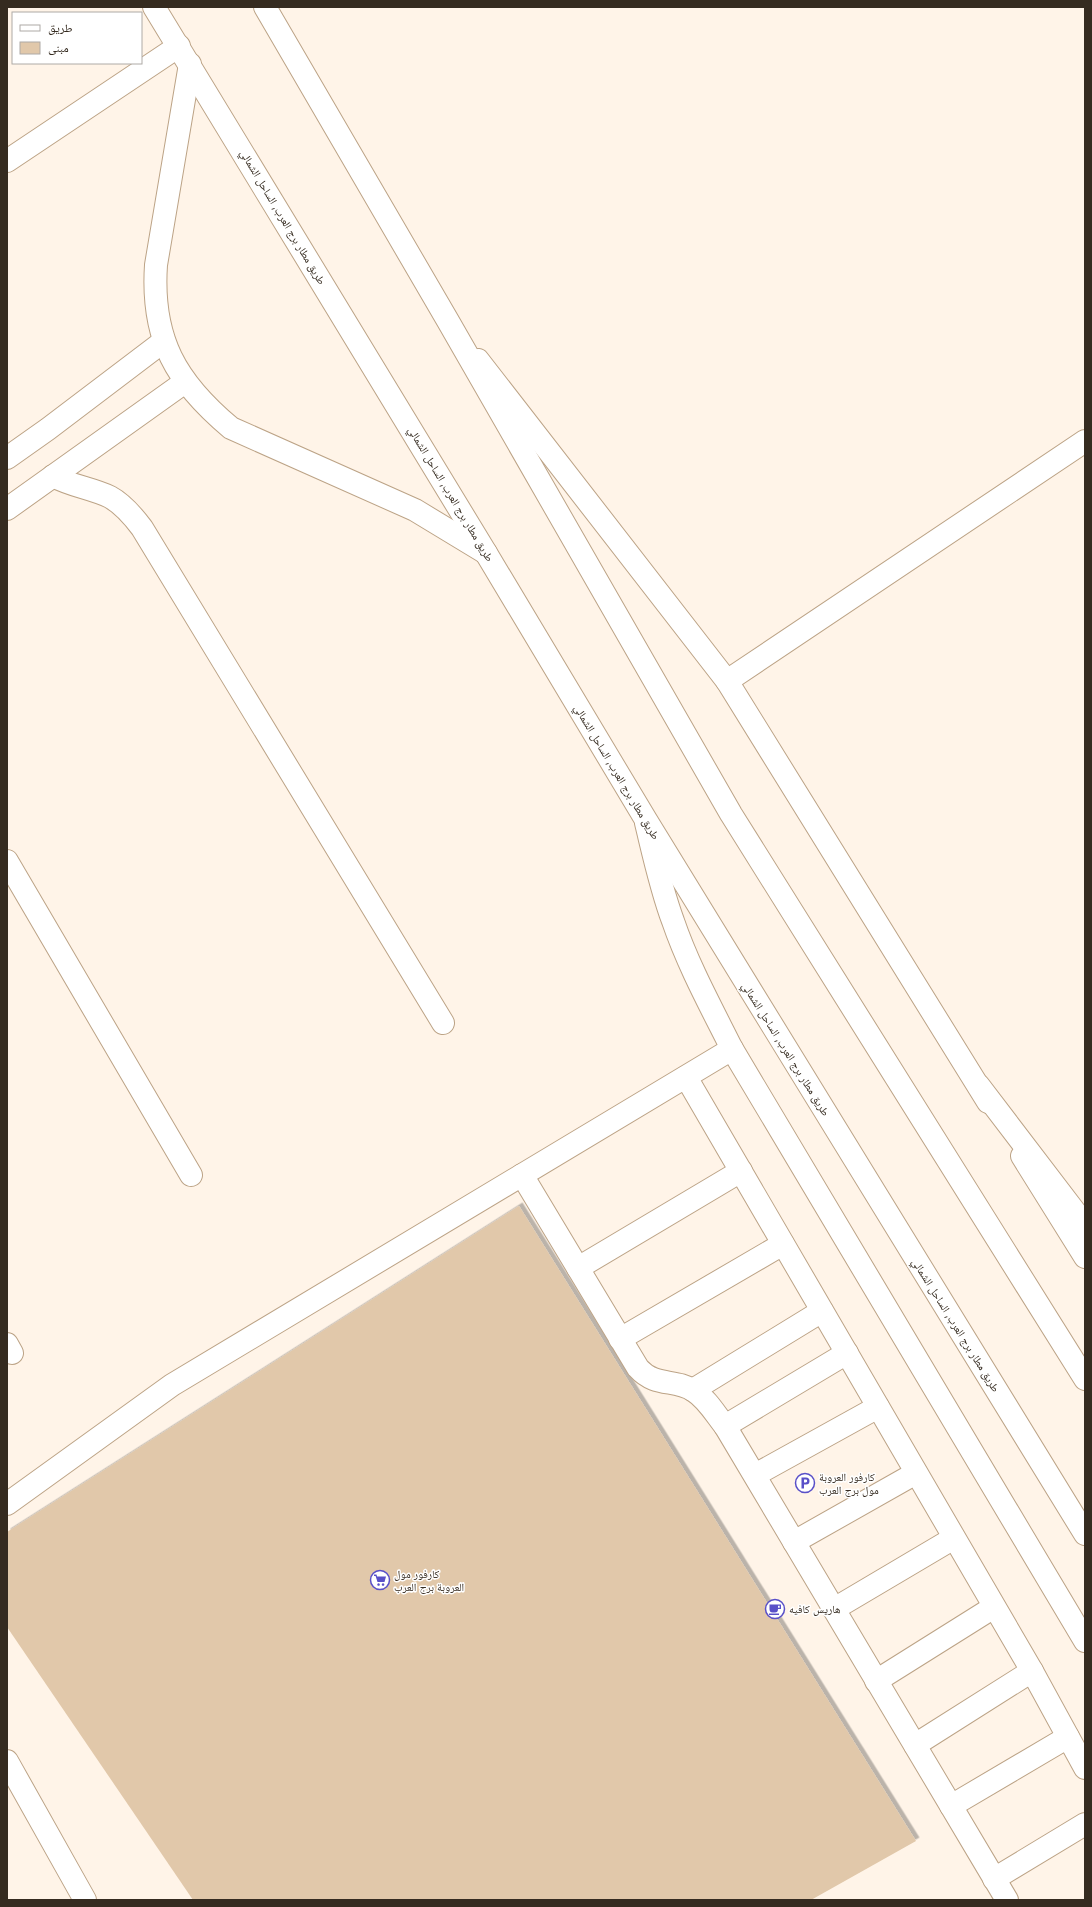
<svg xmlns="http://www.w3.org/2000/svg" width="1092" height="1907" font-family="Inter,'Noto Naskh Arabic',sans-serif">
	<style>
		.building { fill: #e1c8aa; filter: url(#shadow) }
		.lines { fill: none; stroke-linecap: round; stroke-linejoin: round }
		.minor-casing { stroke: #bca386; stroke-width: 24 }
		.major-casing { stroke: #bca386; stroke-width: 24 }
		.highway-casing { stroke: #bca386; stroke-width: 24 }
		.minor { stroke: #fff; stroke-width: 22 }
		.major { stroke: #fff; stroke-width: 22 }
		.highway { stroke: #fff; stroke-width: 22 }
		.labels { text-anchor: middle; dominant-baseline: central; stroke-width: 3; stroke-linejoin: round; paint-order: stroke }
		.street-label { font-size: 11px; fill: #352b20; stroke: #fff }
		.poi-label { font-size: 11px; fill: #352b20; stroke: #fff; text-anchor: start }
	</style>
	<defs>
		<filter id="shadow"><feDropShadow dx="3.5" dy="-3.5" stdDeviation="0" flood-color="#0004"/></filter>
	</defs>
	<rect width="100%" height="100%" fill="#fff4e8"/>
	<polygon class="building" points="519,1206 916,1841 811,1900 193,1900 7,1627 7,1532"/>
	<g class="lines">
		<g class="minor-casing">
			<g id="minor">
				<path d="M 190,64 L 156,265 C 151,339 176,382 231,428 L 415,510 L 486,553"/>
				<polyline points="7,161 179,46"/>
				<polyline points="7,458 48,429 164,341"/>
				<path d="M 53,476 C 71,486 91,488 110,497 C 123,504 133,516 142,528 L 443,1023"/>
				<polyline points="7,509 185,382"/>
				<polyline points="727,681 1085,441"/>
				<polyline points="7,861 191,1175"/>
				<polyline points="686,1077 1032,1671 1085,1768"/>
				<path d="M 522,1175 L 638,1368 C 656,1388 675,1378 694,1391 C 707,1399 716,1415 725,1426 L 1007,1900"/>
				<polyline points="578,1268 741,1171"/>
				<polyline points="620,1339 783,1244"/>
				<polyline points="7,1344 12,1353"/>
				<polyline points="693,1390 822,1311"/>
				<polyline points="725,1426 847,1353"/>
				<polyline points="755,1475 878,1407"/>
				<polyline points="7,1504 172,1385 732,1049"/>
				<polyline points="794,1542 916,1473"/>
				<polyline points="834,1609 954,1538"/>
				<polyline points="876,1681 994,1607"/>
				<polyline points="915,1745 1032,1671"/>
				<polyline points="7,1761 85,1900"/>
				<polyline points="951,1806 1068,1737"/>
				<polyline points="994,1879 1085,1824"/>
			</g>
		</g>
		<g class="major-casing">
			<g id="major">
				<polyline points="478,360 727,681 988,1102"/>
				<path d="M 646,823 C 654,856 661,889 673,921 C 688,965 711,1007 732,1049 L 1085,1641"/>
				<polyline points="1022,1156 1085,1257"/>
			</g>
		</g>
		<g class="highway-casing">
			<g id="highway">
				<polyline points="154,7 486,553 646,820 1085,1534"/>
				<polyline points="265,7 448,321 731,814 1085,1379"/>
				<polyline points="979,1086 1085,1225"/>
			</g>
		</g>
		<use href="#minor" class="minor"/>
		<use href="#major" class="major"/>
		<use href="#highway" class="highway"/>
	</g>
	<defs>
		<g id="parking-ring" transform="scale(1)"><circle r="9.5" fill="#fff" stroke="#5950c8" stroke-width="1.5"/><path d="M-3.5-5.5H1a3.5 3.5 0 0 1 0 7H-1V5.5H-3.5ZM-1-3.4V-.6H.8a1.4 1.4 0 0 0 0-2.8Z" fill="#5950c8"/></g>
		<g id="supermarket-ring" transform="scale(1)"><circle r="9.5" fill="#fff" stroke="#5950c8" stroke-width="1.5"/><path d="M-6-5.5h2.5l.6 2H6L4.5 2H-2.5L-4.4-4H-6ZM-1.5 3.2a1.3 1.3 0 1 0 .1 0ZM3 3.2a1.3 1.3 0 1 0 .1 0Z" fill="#5950c8"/></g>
		<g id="cafe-ring" transform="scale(1)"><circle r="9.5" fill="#fff" stroke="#5950c8" stroke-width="1.5"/><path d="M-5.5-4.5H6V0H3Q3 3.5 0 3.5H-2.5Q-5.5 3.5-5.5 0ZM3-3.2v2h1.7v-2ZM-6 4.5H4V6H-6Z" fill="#5950c8"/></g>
	</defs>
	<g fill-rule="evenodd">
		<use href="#parking-ring" x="805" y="1483"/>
		<use href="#supermarket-ring" x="380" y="1580"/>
		<use href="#cafe-ring" x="775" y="1609"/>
	</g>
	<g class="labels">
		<g class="street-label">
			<text transform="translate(283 217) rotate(59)">طريق مطار برج العرب, الساحل الشمالي</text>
			<text transform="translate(451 494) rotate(59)">طريق مطار برج العرب, الساحل الشمالي</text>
			<text transform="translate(617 772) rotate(59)">طريق مطار برج العرب, الساحل الشمالي</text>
			<text transform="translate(786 1049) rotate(58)">طريق مطار برج العرب, الساحل الشمالي</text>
			<text transform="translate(956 1325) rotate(58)">طريق مطار برج العرب, الساحل الشمالي</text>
		</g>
		<g class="poi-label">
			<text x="819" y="1477">كارفور العروبة<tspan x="819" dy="13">مول برج العرب</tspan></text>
			<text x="394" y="1574">كارفور مول<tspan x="394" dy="13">العروبة برج العرب</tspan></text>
			<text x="789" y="1609">هاريس كافيه</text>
		</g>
	</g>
	<rect width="1092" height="1907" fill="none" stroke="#352b20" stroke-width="16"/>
	<rect x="12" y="12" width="130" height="52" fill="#ffffff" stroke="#aeaaa6"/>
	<rect x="20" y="25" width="20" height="6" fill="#ffffff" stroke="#aeaaa6"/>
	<text x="48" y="32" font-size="12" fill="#352b20">طريق</text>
	<rect x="20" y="42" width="20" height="12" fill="#e1c8aa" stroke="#aeaaa6"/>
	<text x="48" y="52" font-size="12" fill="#352b20">مبنى</text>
</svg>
